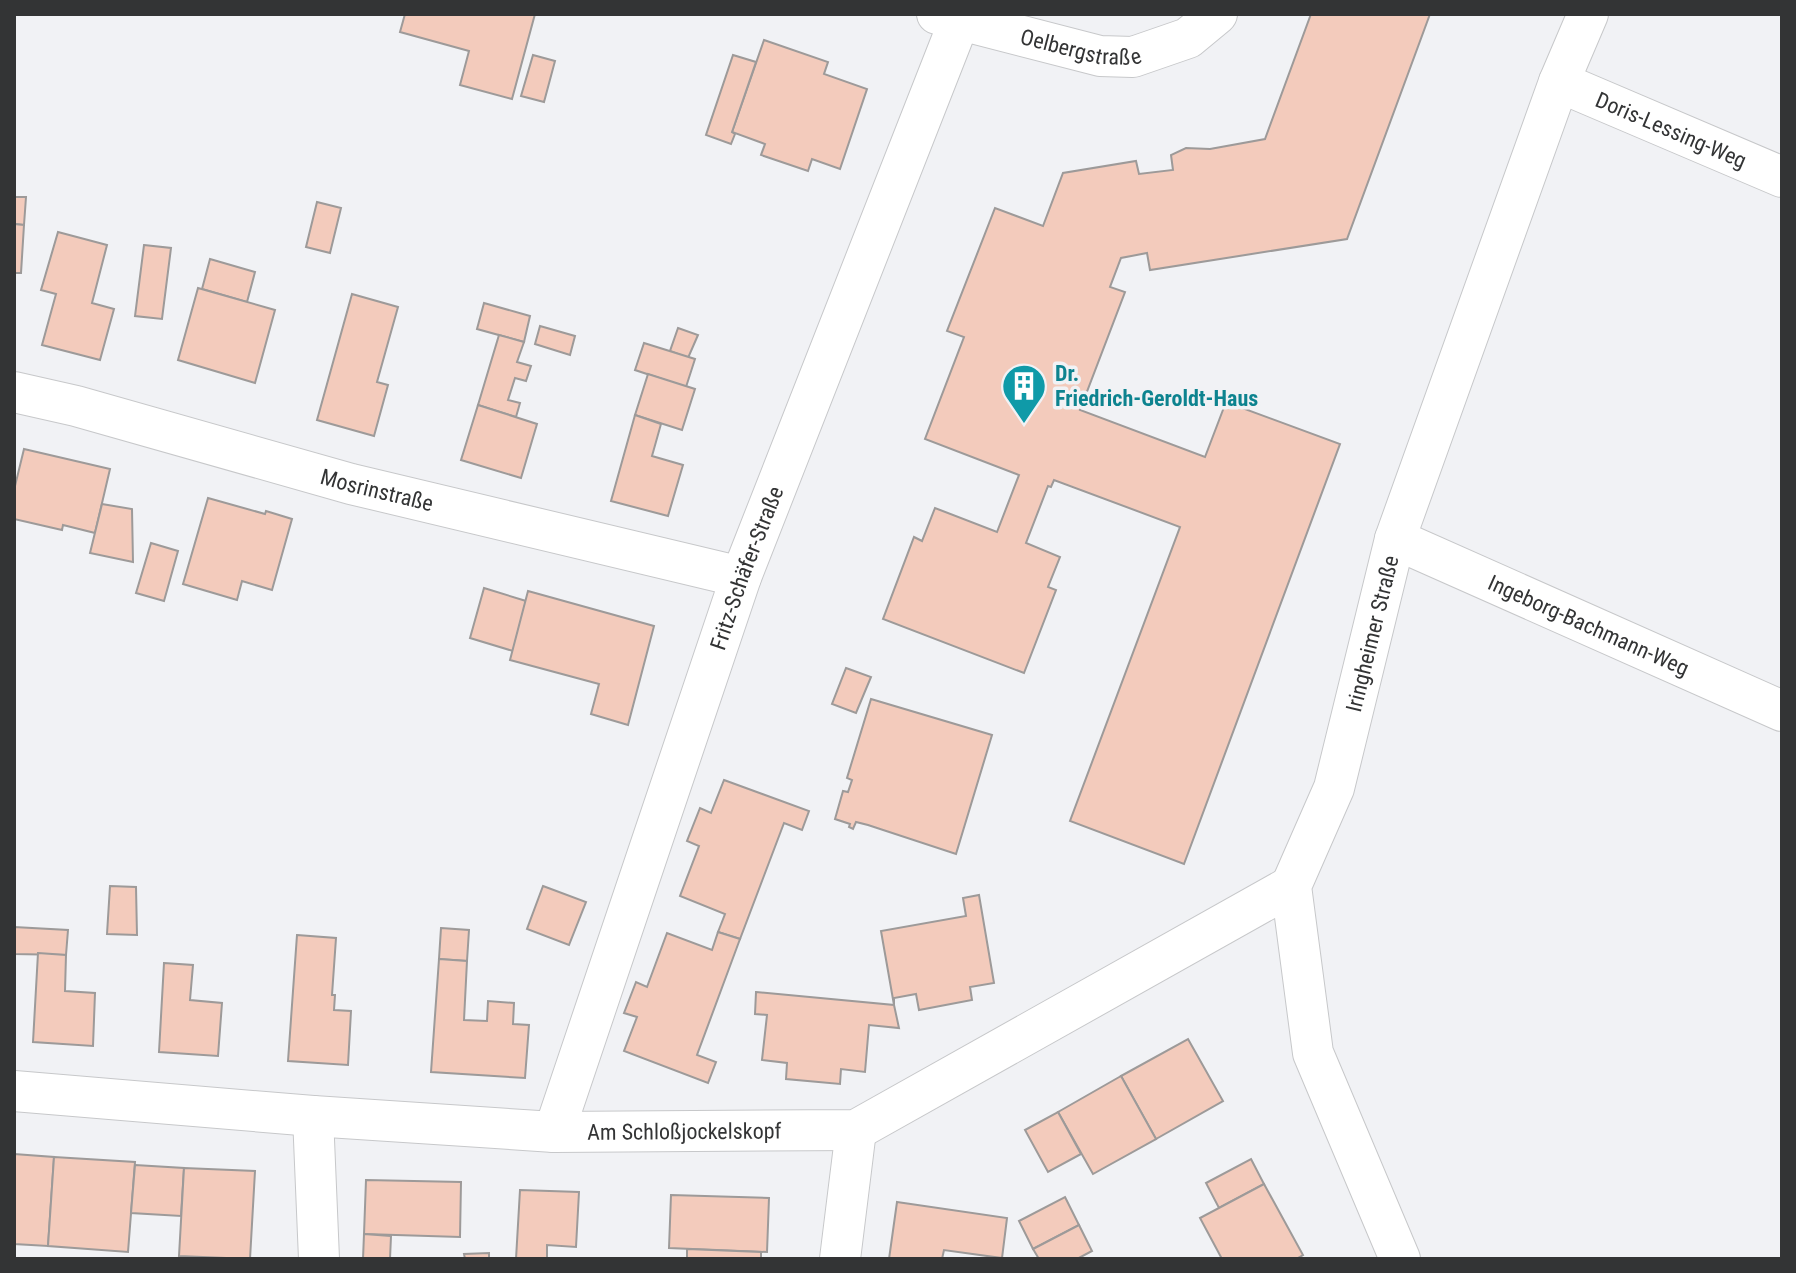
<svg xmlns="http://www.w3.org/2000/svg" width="1796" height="1273" font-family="'Roboto Condensed',sans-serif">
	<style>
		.building { fill: #f3cbbc; stroke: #9d9a99; stroke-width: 2 }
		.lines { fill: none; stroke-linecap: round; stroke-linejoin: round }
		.minor-casing { stroke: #c7c8ca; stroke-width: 42 }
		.minor { stroke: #fff; stroke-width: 40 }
		.labels { text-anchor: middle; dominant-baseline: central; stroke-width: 7; stroke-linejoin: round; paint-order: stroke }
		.street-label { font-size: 22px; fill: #333435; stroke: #f1f2f5 }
		.culture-label { font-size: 22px; font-weight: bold; fill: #0d838f; stroke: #f1f2f5; text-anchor: start }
	</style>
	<rect width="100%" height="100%" fill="#f1f2f5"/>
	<g class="building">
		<polygon points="405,14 535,14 512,99 460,85 469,51 400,32"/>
		<polygon points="1311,14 1430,14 1347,239 1150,270 1147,253 1121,258 1110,287 1125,292 1080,410 1205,457 1226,402 1340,444 1184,864 1070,821 1180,527 1054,480 1051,487 1048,486 1026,543 1060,557 1048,587 1056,590 1024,673 883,619 914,537 922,541 935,508 997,532 1019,475 925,439 964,337 947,331 995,208 1043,226 1063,173 1136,161 1139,174 1173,170 1171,155 1186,148 1210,149 1265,139"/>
		<polygon points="764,40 828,62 824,74 867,89 840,169 812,159 808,171 761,155 765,144 732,132"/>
		<polygon points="533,55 555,61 544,102 521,96"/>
		<polygon points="733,55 756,62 732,132 735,134 731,144 706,135"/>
		<polygon points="14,197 26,197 24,225 14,224"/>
		<polygon points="317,202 341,208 330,253 306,247"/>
		<polygon points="14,224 24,225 21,273 14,273"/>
		<polygon points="58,232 107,245 92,303 114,309 100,360 42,345 56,294 41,290"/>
		<polygon points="144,245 171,248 162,319 135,316"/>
		<polygon points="210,259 255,272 247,302 202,289"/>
		<polygon points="198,288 275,310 255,383 178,360"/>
		<polygon points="352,294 398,307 377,382 388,385 374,436 317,420"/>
		<polygon points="484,303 530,316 524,342 477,329"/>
		<polygon points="540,326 575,336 570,355 535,344"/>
		<polygon points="678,328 698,335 688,358 670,351"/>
		<polygon points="499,335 524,342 517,362 531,366 526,381 515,378 508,400 520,403 516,417 478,405"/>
		<polygon points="644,343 695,359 686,387 635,370"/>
		<polygon points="648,374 695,389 682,430 635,415"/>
		<polygon points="478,405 537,424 521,478 461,460"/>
		<polygon points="635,415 661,424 652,456 683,465 668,516 611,501"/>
		<polygon points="24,449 110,469 95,533 63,525 62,530 14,519 14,490"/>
		<polygon points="208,498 265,514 266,511 292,519 272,590 242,581 237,600 183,584"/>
		<polygon points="102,504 132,509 133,562 90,553"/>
		<polygon points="151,543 178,551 164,601 136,593"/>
		<polygon points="484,588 526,601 513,651 470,638"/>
		<polygon points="528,591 654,626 628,725 591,714 599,684 510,660"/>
		<polygon points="846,668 871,677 856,713 832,704"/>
		<polygon points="871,699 992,735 956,854 868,825 856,822 853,829 849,827 850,824 835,819 843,791 848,792 852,780 847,778"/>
		<polygon points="724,780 809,811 802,830 784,823 740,939 718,932 725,914 680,896 699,846 687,841 700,808 711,813"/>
		<polygon points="110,886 136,887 137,935 107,934"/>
		<polygon points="543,886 586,902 569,945 527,929"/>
		<polygon points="979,895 994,983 970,987 972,1000 919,1010 916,994 894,998 894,1005 881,931 966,916 963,898"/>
		<polygon points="14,927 68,930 66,955 14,954"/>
		<polygon points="441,928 469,930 467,961 439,959"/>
		<polygon points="718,932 740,939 697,1055 716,1062 708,1083 624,1051 637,1017 624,1013 636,982 647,987 667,933 712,950"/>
		<polygon points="297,935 336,938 332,995 335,995 334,1010 351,1011 348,1065 288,1061"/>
		<polygon points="38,953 66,955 65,991 95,993 93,1046 33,1042"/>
		<polygon points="439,959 467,961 464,1020 487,1021 488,1001 514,1003 513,1024 529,1025 525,1078 431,1072"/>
		<polygon points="164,963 193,965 190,1000 222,1003 218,1056 159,1052"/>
		<polygon points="756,992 894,1005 899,1028 869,1025 865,1072 841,1069 840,1084 786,1079 787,1063 762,1060 767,1015 755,1014"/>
		<polygon points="1188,1039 1223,1101 1156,1139 1121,1076"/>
		<polygon points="1121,1076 1156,1139 1093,1174 1058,1112"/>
		<polygon points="1058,1112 1081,1154 1048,1172 1025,1130"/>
		<polygon points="14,1154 54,1157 48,1246 14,1244"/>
		<polygon points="54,1157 135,1162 128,1252 48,1246"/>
		<polygon points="1251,1159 1264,1184 1219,1208 1206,1183"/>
		<polygon points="135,1165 184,1168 181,1216 131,1213"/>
		<polygon points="184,1168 255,1171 250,1259 179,1256"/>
		<polygon points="366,1180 461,1182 460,1237 364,1234"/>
		<polygon points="1264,1184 1303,1255 1296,1259 1222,1259 1200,1218"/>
		<polygon points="520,1190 579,1192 576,1247 547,1245 547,1259 516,1259"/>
		<polygon points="671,1195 769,1198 767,1252 669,1248"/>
		<polygon points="1065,1197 1079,1225 1033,1249 1019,1221"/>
		<polygon points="897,1202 1007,1218 1002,1258 944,1250 942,1259 889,1259"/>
		<polygon points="1079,1225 1092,1251 1077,1259 1039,1259 1033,1249"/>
		<polygon points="364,1234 391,1236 390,1259 363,1259"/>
		<polygon points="687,1249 761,1252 761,1259 687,1259"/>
		<polygon points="489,1253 489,1259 465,1259 464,1254"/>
	</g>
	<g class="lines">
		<g class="minor-casing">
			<g id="minor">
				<path id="s1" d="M 937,14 L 1100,56 L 1133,57 L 1188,38 L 1217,14"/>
				<path id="s2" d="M 1559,82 L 1782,177"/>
				<path id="s3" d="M 14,392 L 76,406 L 351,484 L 741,577"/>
				<path id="s4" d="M 1395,539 L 1782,711"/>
				<path id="s5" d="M 14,1091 L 313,1116 L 554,1132 L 856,1130 L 1291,886"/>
				<polyline points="313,1116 319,1259"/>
				<path id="s6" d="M 554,1132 L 741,577 L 962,14"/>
				<polyline points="840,1259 856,1130"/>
				<path id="s7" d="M 1400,1259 L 1313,1053 L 1291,886 L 1334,788 L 1395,539 L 1559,82 L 1588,14"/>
			</g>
		</g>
		<use href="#minor" class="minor"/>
	</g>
	<defs>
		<g id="building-pin" transform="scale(2.3)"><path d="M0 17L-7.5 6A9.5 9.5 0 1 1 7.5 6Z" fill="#0f9aa8" stroke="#f1f2f5"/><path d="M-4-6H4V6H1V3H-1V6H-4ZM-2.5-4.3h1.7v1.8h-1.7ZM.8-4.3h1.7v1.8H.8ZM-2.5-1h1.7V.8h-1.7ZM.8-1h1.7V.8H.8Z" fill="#fff"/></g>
	</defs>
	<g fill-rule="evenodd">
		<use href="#building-pin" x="1024" y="386"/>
	</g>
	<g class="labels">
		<g class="street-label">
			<text stroke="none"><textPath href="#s1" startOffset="148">Oelbergstraße</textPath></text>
			<text stroke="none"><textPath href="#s2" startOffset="122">Doris-Lessing-Weg</textPath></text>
			<text stroke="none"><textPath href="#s3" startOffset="376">Mosrinstraße</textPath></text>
			<text stroke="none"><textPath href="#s6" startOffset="596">Fritz-Schäfer-Straße</textPath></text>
			<text stroke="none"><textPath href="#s4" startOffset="212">Ingeborg-Bachmann-Weg</textPath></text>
			<text stroke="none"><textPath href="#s7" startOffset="658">Iringheimer Straße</textPath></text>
			<text stroke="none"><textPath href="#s5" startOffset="672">Am Schloßjockelskopf</textPath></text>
		</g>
		<g class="culture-label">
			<text x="1055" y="373">Dr.<tspan x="1055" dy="25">Friedrich-Geroldt-Haus</tspan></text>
		</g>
	</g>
	<rect width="1796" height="1273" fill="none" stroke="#333435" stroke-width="32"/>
</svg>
